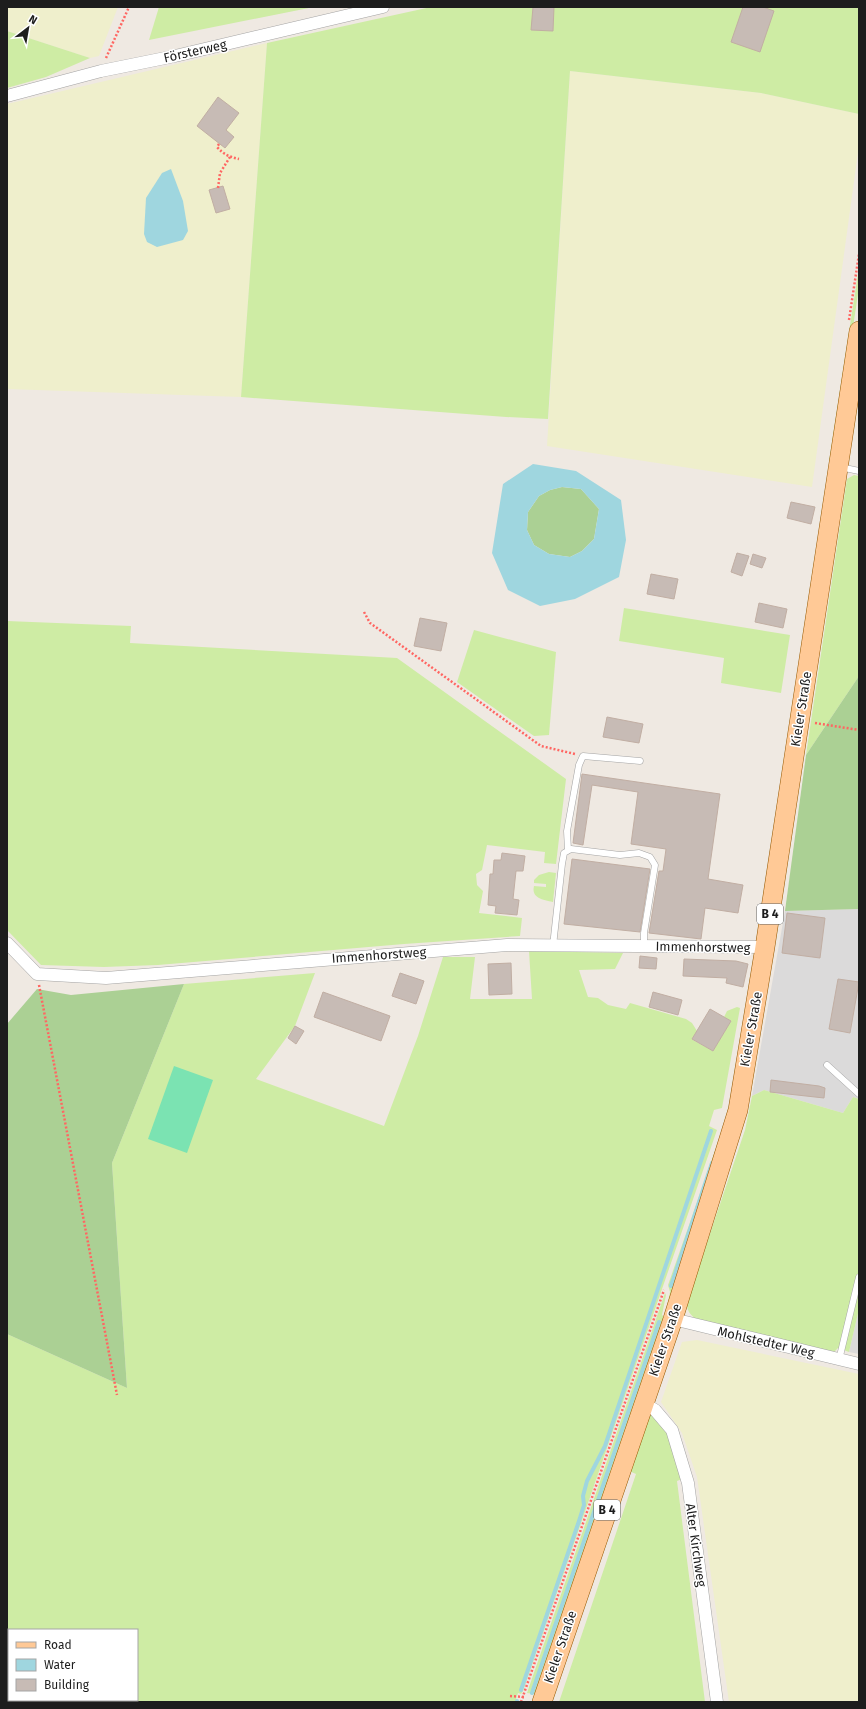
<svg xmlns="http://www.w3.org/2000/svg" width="866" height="1709" font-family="'Fira Sans',sans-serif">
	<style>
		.residential { fill: #dbdada }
		.farmland { fill: #efefcc }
		.grass { fill: #ceeca4; fill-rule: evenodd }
		.forest { fill: #abd094 }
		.pitch { fill: #7be3b2 }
		.water { fill: #9fd6df; fill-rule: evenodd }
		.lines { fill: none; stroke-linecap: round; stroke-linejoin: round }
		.stream { stroke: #9fd6df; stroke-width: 4 }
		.building { fill: #c7bbb5; stroke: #c1aea3 }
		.lane-casing { stroke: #a4a4a4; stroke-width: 7 }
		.street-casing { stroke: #a4a4a4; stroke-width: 13 }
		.primary-casing { stroke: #955800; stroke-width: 20 }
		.path { stroke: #ff6662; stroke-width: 2.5; stroke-dasharray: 2 2; stroke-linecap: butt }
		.lane { stroke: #fff; stroke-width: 6 }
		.street { stroke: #fff; stroke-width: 12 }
		.primary { stroke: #ffc996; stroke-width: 19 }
		.labels { text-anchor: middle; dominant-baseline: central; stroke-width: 3; stroke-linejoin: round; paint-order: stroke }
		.shield { fill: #fff; stroke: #616161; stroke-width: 1 }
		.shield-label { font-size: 12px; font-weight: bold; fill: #1d1d1d }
		.street-label { font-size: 13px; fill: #1d1d1d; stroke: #fff }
	</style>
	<rect width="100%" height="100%" fill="#efe9e2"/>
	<g class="residential">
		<polygon points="859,909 859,1099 853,1097 843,1113 764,1090 752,1096 785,911"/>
		<polygon points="859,1309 859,1354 849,1352"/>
	</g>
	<g class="farmland">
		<polygon points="7,7 118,7 99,56 90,58 7,31"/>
		<polygon points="267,43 241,397 7,389 7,104"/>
		<polygon points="570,71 761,93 859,114 859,145 812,487 547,446"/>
		<polygon points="697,1340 859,1374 859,1702 729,1702 697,1477 682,1433 661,1402 682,1342"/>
	</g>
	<g class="grass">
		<polygon points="159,7 314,7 149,40"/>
		<polygon points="431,7 859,7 859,114 761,93 570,71 548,419 506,417 241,397 267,43"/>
		<polygon points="7,31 90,58 46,77 7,88"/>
		<polygon points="859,267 859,287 842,401 831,461 829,462"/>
		<polygon points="854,475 859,476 859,676 806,755 847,479"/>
		<polygon points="624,608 790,635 781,693 721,683 724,658 619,641"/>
		<polygon points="7,621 131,626 130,643 397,658 566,779 556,864 544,863 545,852 487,845 482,870 476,874 477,885 483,891 479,913 522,918 520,936 404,944 158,965 104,967 41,965 7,930"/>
		<polygon points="474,630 556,652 549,735 534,736 457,682"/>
		<path d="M 549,872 L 556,873 L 553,902 C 543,900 531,898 534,886 L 546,887 L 546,884 L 534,883 L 534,880 L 539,875 Z"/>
		<path d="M 529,951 L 623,953 L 615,969 L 579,970 L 588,997 L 598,998 L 608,1005 L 626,1009 L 630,1003 L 686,1019 L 692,1023 L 697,1031 L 693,1040 L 713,1051 L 731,1021 L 724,1017 L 727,1011 L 737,1007 L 740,1008 L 722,1108 L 714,1110 L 709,1126 L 717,1130 L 523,1691 L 521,1694 L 518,1693 L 516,1699 L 519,1702 L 7,1702 L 7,1334 L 127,1388 L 112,1163 L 184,984 L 315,973 L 295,1026 L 256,1079 L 384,1126 L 418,1036 L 443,957 L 475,957 L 470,999 L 532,999 ZM 9,1630 L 137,1630 L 137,1700 L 9,1700 Z"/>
		<path d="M 764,1090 L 843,1113 L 853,1097 L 859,1099 L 859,1309 L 849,1352 L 838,1348 L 833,1353 L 699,1322 C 692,1316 686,1312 687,1302 L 745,1130 L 752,1096 Z"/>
		<polygon points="728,1114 667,1306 670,1292 668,1285"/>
		<polygon points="665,1293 666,1295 662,1315 664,1317 537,1691 534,1694 527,1693"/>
		<polygon points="652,1414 668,1433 682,1479 677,1481 705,1702 559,1702 636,1474 629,1471 648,1415"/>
	</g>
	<g class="forest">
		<polygon points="562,487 581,489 599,509 594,539 582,551 570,557 549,554 534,545 527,530 528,512 539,496 550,490"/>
		<polygon points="859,676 859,909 785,911 806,755"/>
		<polygon points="184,984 112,1163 127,1388 7,1334 7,1024 37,989 71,995"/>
	</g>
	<polygon class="pitch" points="174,1066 213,1080 187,1153 148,1139"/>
	<g class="water">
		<polygon points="171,169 183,201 188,231 183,240 157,247 147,242 144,234 146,198 162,173"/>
		<path d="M 533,464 L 576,471 L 621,500 L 626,540 L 619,577 L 575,599 L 540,606 L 508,590 L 492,553 L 503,484 ZM 562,487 L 581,489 L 599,509 L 594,539 L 582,551 L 570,557 L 549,554 L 534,545 L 527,530 L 528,512 L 539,496 L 550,490 Z"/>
	</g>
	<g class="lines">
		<g class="stream">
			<polyline points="671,1286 712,1163"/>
			<polyline points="521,1690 579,1521 584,1505 583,1496 587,1481 605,1446 711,1131"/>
			<polyline points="532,1693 659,1322"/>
			<polyline points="517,1702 517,1701"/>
		</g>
	</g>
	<g class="building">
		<polygon points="533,7 554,7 553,31 531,30"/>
		<polygon points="743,7 763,7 774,11 760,52 731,42"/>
		<polygon points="218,97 239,113 226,130 234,137 225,148 197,126"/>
		<polygon points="223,186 230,209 216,213 209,190"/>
		<polygon points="791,502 815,507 811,524 787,518"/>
		<polygon points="737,553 749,556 742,576 731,572"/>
		<polygon points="753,554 766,558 762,568 750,564"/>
		<polygon points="651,574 678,579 674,599 647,594"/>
		<polygon points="759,603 787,609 783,628 755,622"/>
		<polygon points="420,618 447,623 441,651 414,646"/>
		<polygon points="607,717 643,724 639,743 603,737"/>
		<polygon points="582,774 720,794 708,879 743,885 738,913 705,908 701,939 649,933 659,871 663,871 666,849 631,844 638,792 592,785 583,845 573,843"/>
		<polygon points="502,853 525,856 523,871 516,871 513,899 519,900 517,915 495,913 496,906 488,905 490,874 493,874 494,860 501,860"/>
		<polygon points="572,859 650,869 640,932 564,924"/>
		<polygon points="787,913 825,918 820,958 782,953"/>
		<polygon points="640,956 657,958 656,969 639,968"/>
		<polygon points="684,959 736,961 748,964 743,987 726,983 727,978 683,976"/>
		<polygon points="511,963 512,994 489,995 488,964"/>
		<polygon points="400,973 424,981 416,1004 392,996"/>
		<polygon points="838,979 859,982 850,1033 829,1029"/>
		<polygon points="323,992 390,1016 381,1041 314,1017"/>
		<polygon points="653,992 682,1000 678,1015 649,1007"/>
		<polygon points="710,1009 731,1021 713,1051 692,1039"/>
		<polygon points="295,1026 304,1031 296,1044 288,1038"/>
		<polygon points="771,1080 819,1086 825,1088 824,1098 770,1092"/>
	</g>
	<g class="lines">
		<g class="lane-casing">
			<g id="lane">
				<polyline points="840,467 859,471"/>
				<polyline points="568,850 567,831 579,765 583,756 640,761"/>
				<polyline points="553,946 562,864 564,853 571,849 620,855 639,853 650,857 655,865 644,933 644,946"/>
				<polyline points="827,1065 859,1094"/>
				<polyline points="839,1360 859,1277"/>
			</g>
		</g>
		<g class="street-casing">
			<g id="street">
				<polyline points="7,96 101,71 175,56 383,7"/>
				<polyline points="7,943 37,974 106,978 507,945 765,947"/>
				<polyline points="673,1319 859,1364"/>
				<polyline points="643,1403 655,1410 672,1430 688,1483 717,1702"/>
			</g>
		</g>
		<g class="primary-casing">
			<polyline id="primary" points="542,1702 673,1319 738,1110 765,947 859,331"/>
		</g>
		<g class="path">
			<polyline points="106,58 129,7"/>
			<path d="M 219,144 L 217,147 C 224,155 230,157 239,159"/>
			<polyline points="218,188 220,173 230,157"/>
			<polyline points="849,320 859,254"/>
			<polyline points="364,612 370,623 541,746 575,754"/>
			<polyline points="815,723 859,730"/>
			<polyline points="39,985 117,1395"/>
			<polyline points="510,1696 524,1697"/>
			<polyline points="521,1702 664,1290"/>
		</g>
		<use href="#lane" class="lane"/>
		<use href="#street" class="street"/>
		<use href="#primary" class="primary"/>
	</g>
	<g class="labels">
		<g class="shield">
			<rect x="757" y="904" width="26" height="20" rx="3"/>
			<rect x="594" y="1500" width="26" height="20" rx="3"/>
		</g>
		<g class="shield-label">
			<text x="770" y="914">B 4</text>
			<text x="607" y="1510">B 4</text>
		</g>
		<g class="street-label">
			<text transform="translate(195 51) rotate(-13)">Försterweg</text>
			<text transform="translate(801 709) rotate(-81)">Kieler Straße</text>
			<text transform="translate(703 947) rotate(1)">Immenhorstweg</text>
			<text transform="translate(379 955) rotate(-4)">Immenhorstweg</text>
			<text transform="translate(751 1029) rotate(-80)">Kieler Straße</text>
			<text transform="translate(665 1340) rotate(-71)">Kieler Straße</text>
			<text transform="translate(766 1342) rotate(13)">Mohlstedter Weg</text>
			<text transform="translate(696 1545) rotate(82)">Alter Kirchweg</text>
			<text transform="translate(560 1647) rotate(-71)">Kieler Straße</text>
		</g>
	</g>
	<rect width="866" height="1709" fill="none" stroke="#1d1d1d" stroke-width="16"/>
	<rect x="8" y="1629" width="130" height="72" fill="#ffffff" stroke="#a5a5a5"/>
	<rect x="16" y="1642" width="20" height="6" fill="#ffc996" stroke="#a5a5a5"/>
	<text x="44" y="1649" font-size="12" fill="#1d1d1d">Road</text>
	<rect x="16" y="1659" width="20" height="12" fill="#9fd6df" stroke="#a5a5a5"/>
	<text x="44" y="1669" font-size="12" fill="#1d1d1d">Water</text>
	<rect x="16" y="1679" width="20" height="12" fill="#c7bbb5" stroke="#a5a5a5"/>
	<text x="44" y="1689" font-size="12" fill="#1d1d1d">Building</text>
	<g transform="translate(28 28) rotate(31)" stroke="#ffffff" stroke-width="3" paint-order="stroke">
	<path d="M0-3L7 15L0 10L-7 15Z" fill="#1d1d1d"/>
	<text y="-6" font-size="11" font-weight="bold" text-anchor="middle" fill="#1d1d1d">N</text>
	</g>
</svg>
